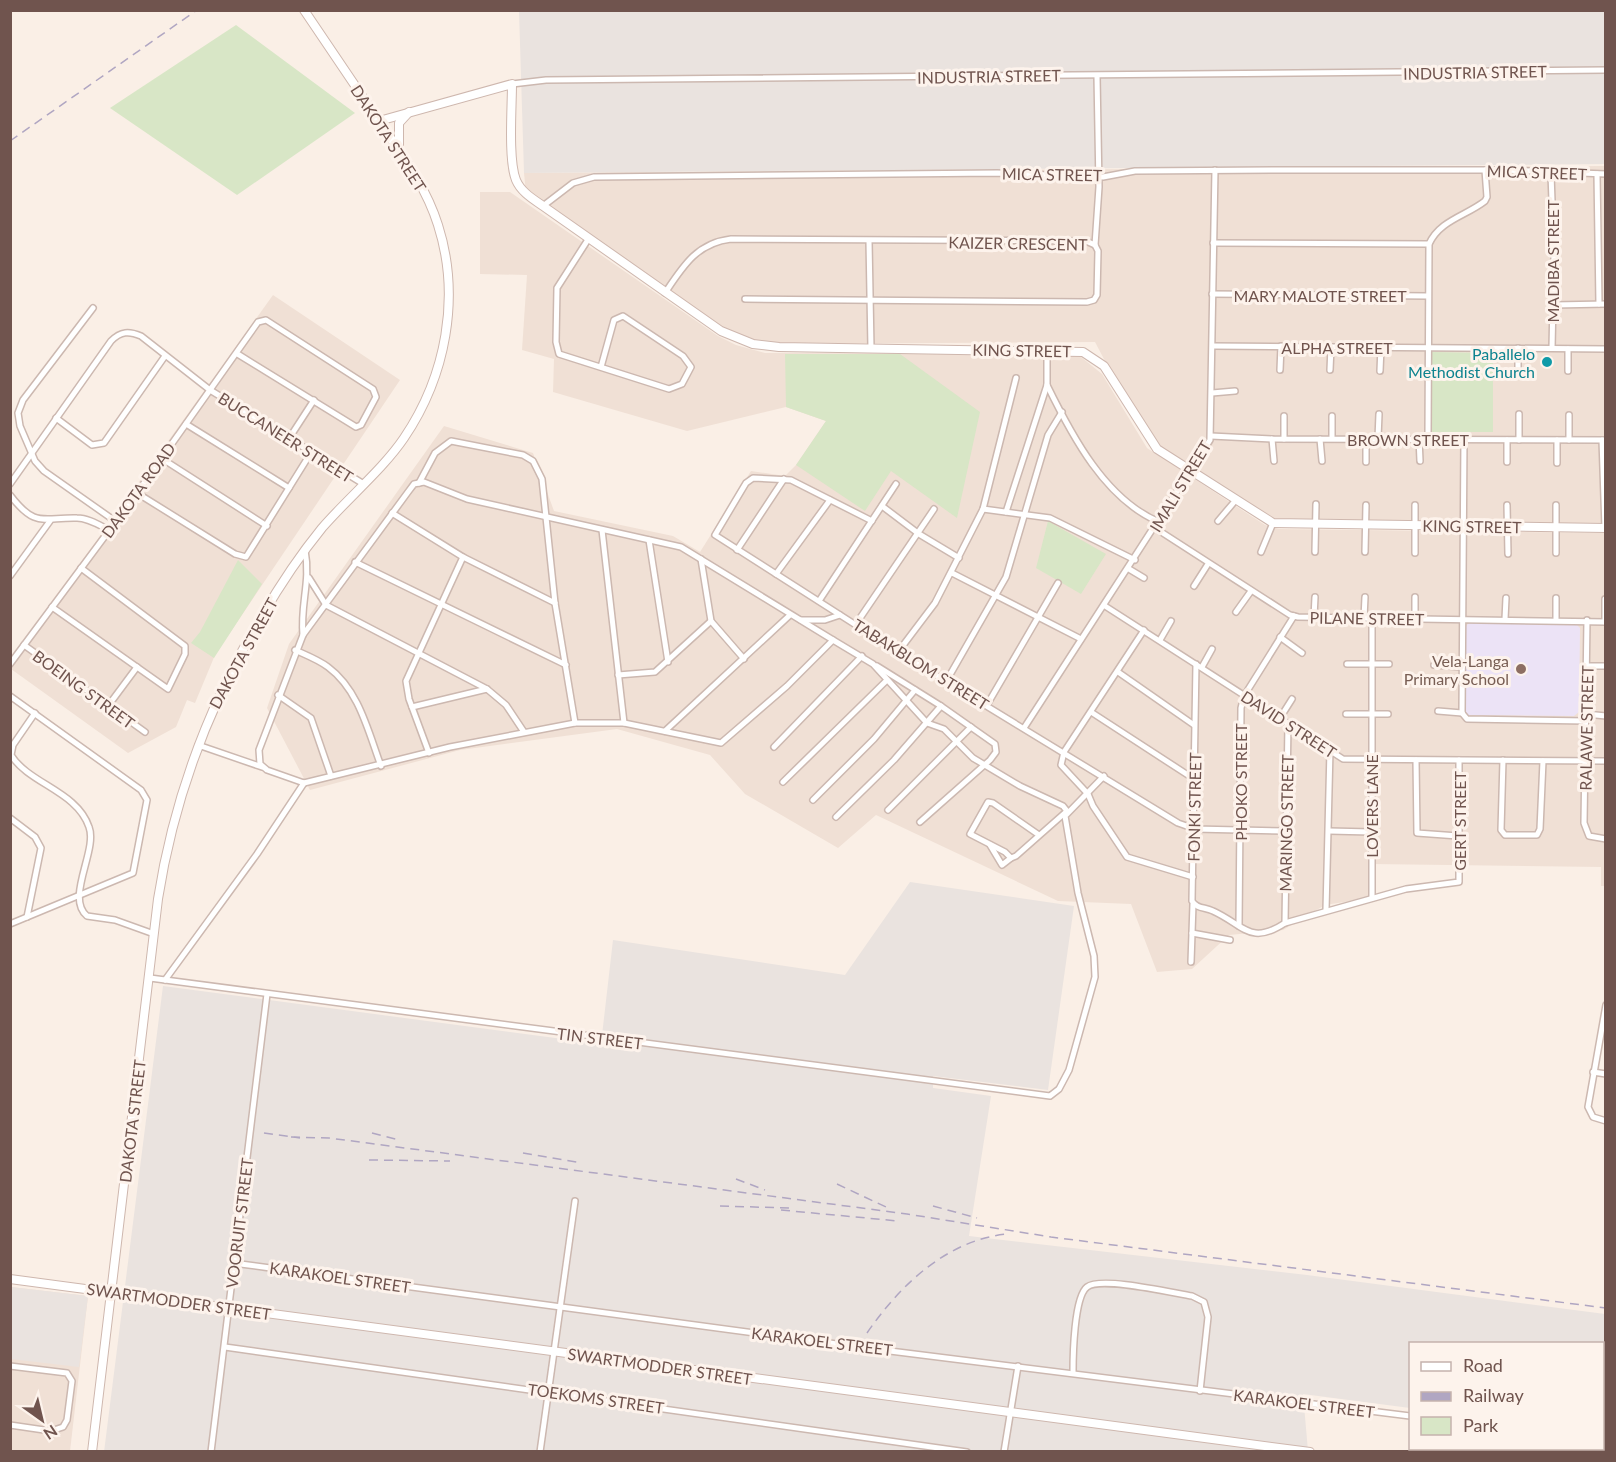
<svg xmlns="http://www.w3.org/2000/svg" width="1616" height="1462" font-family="Lato,sans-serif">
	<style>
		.residential { fill: #f0e0d5 }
		.industrial { fill: #eae3df }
		.education { fill: #ece3f6 }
		.green { fill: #d8e6c6 }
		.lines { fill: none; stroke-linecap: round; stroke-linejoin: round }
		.street-casing { stroke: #ccb8b0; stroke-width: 8 }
		.secondary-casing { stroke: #ceb7ae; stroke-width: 10 }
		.street { stroke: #fff; stroke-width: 5 }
		.secondary { stroke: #fff; stroke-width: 8 }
		.rail { stroke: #b0a6c2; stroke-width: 1.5; stroke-dasharray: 9 6; stroke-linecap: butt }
		.culture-dot { fill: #0f9aa8; stroke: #fdf3ec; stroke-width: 2 }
		.education-dot { fill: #8d6e63; stroke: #fdf3ec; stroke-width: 2 }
		.labels { text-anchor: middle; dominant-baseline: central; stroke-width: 6; stroke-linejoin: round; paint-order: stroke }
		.street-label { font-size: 16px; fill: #70544e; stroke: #fdf3ec }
		.culture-label { font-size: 16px; fill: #0d838f; stroke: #fdf3ec; text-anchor: end }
		.education-label { font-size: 16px; fill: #785e54; stroke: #fdf3ec; text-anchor: end }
	</style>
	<rect width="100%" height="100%" fill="#faefe6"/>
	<g class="residential">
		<polygon points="1605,166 1605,526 1278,523 1145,437 1095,342 766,344 751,342 722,329 526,193 524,173"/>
		<polygon points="480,192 510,192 718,336 736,345 765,353 1069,354 1081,357 1102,374 1147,448 1265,525 1279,529 1605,533 1605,886 1601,886 1601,867 1371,864 1370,898 1325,905 1283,930 1229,935 1192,969 1157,972 1131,904 1058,901 876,815 838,848 745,794 710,755 617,729 460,750 310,790 267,708 289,644 444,426 533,453 554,511 673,536 700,552 751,471 785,476 796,465 826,421 786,407 687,431 553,392 554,359 522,350 527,275 480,274"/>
		<polygon points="273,295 400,380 215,655 195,703 187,700 176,727 128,753 11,669 11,660"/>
		<polygon points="11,1287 88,1296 70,1451 11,1452"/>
	</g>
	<g class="industrial">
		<polygon points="519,11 1605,11 1605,164 524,173"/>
		<polygon points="910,882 1074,906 1048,1090 933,1076 933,1088 991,1096 969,1236 1307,1275 1605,1314 1605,1433 1602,1433 1602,1344 1410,1344 1410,1408 1303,1394 1308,1451 104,1452 163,986 601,1044 613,940 845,975"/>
		<polygon points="11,1287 88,1296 79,1367 11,1359"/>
	</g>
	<polygon class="education" points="1469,623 1576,624 1580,628 1579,712 1574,716 1467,715 1463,710 1464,628"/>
	<g class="green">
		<polygon points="236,25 355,113 237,195 110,108"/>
		<polygon points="1431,352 1493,353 1493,432 1431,432"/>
		<polygon points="785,354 900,354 980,412 957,518 891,471 865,511 796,465 826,421 786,407"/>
		<polygon points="1048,521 1106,554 1081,594 1036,568"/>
		<polygon points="238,560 262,584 214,658 191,643 200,632"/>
	</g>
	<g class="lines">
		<g class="street-casing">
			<g id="street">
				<polyline points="512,84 546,80 1606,70"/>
				<polyline points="1551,174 1554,255 1552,348"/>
				<polyline points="1597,174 1599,304"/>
				<polyline points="543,206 573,183 594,177 997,173 1103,177 1135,171 1288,170 1503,170 1606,174"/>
				<polyline points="589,238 557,288 556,342 559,354 669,389 682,384 691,367 683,356 623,316 614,320 601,367"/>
				<polyline points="869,241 871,348"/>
				<polyline points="1213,243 1429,244"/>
				<polyline points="1095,245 1099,187 1097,76"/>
				<path d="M 665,293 C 683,266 697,243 731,239 L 1086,241 L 1095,245 L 1098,251 L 1097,295 L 1094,300 L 1087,302 L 745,299"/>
				<polyline points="1212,294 1428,296"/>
				<polyline points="1554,305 1606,304"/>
				<polyline points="93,308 23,400 18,413 20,426 35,461 44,471 115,521"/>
				<polyline points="1213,346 1606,349"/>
				<polyline points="1568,349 1568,371"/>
				<polyline points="1280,370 1281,346"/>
				<polyline points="1330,370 1331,347"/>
				<polyline points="1380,371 1381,347"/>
				<polyline points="1518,371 1518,348"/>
				<path d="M 1047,385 C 1072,436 1105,499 1159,522"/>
				<polyline points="1212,393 1235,391"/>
				<polyline points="1569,415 1569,440"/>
				<polyline points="1284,416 1284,439"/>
				<polyline points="1332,416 1332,438"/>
				<polyline points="56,418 92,445 104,443 165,356"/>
				<polyline points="186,424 289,488"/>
				<polyline points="1211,436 1272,439 1606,440"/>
				<polyline points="290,437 314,400"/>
				<polyline points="1378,438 1379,414"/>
				<polyline points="1419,438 1420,461"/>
				<path d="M 1428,438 L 1429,244 C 1440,220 1466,216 1485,201 L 1487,197 L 1485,170"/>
				<polyline points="1272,439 1274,461"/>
				<polyline points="1320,439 1322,461"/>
				<polyline points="1519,440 1519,414"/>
				<polyline points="1602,440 1605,528"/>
				<polyline points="161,458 267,526"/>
				<polyline points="1366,462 1366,438"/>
				<polyline points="1507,462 1507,440"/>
				<polyline points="1557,463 1557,440"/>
				<polygon points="424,482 467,499 681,547 833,640 787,686 721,743 624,723 575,723 450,747 304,783 267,770 260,764 259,750 303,635 408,492 414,484"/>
				<polyline points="419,483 435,453 451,441 523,455 533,461 542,479 555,603 575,723"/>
				<path d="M 10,484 L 111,341 C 121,331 129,331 141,336 L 210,390 L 362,483"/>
				<polyline points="137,493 235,554 246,557 312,451"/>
				<path d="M 10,495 C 36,529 43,517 77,518 C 88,518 99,525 109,530"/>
				<polyline points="1507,505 1508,554"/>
				<polyline points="882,506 919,534 959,558"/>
				<polyline points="983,509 1050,518 1135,560"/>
				<polyline points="1006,512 1047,385 1047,351"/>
				<polyline points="392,513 463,557 555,603"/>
				<polyline points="872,521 791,480 753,478 746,483 715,535 898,652 1178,823 1195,829 1285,831"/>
				<polyline points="1218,521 1235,501"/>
				<polyline points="1155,528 1290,615 1298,617 1606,622"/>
				<polyline points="602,530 624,723"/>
				<polyline points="649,540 668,662"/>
				<polyline points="737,550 784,479"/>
				<polyline points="1261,552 1273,523"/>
				<polyline points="1315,552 1316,504"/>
				<polyline points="1365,552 1366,505"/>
				<polyline points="1415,553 1415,505"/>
				<polyline points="1556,553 1556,505"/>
				<polyline points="701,559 711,621 744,659"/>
				<polyline points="355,562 566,665"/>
				<polyline points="1129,569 1144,578"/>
				<polyline points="952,573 1081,639"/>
				<polyline points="776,574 830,500"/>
				<polyline points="10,576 50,521"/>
				<polyline points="309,578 326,605 487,689 506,705 524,732"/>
				<polyline points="1194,586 1208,564"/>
				<polyline points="1415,597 1415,619"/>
				<polyline points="819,601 896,484"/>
				<polyline points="1105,606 1343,759 1606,761"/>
				<polyline points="52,607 168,689 185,654 185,646 81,568"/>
				<polyline points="1236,612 1251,591"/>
				<polyline points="1314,617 1315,597"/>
				<polyline points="1364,618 1365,597"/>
				<polyline points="1505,619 1506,598"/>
				<polyline points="1556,619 1556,598"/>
				<polyline points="801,620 825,620 840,615"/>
				<polyline points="1587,620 1584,823 1589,836 1606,839"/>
				<polyline points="1605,622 1605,599"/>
				<polyline points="856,624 934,509"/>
				<polyline points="1144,630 1064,752 1061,765 1088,794 1093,806 1127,857 1193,877"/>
				<path d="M 303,635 C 300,604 311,582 305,550"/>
				<polyline points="1280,637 1302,653"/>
				<polyline points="833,640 873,664 927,723 944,729 973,758 1020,786 1063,806 1067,811 1016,856 1011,858 1005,852 970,834 988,802 993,803 1039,835"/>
				<polyline points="1160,640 1171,621"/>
				<polyline points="24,645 145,732"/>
				<path d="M 295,650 C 306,655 319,660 328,667 C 359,690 368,731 381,766"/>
				<polyline points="898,652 935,603 983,509 1016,378"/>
				<polyline points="10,664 137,493 258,322 266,320 373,389 376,397 361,425 356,427 236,353"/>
				<path d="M 1196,664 L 1192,901 C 1197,909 1205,907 1213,911 C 1244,925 1250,946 1285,923 L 1406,889 L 1459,882 L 1459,760"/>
				<polyline points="1347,664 1389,664"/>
				<polyline points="1434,665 1462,667"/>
				<polyline points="877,666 941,706 995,744 996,752 990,760 920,822"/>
				<polyline points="1587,666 1606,666"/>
				<polyline points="1202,667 1212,649"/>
				<polyline points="1118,672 1194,725"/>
				<polyline points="618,675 655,672 711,621"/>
				<polyline points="947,680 1006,577 1048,435 1062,412"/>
				<polyline points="278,695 311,718 331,776"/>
				<polyline points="10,696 141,790 147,800 133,873 10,924"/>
				<polyline points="987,705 1058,583"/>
				<polyline points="108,706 137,667"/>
				<polyline points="412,707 487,689"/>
				<polyline points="1438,711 1462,713"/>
				<polyline points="1091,712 1194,779"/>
				<path d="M 35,713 L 13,745 L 11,755 C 29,784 77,791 89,827 C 98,850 65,898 87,916 L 115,920 L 154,934"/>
				<polyline points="1462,713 1464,439"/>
				<polyline points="1462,713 1467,719 1586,721"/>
				<polyline points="1346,714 1388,714"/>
				<polyline points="1586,714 1606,716"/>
				<polyline points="1280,718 1292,699"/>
				<polyline points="1024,728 1210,440 1215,170"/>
				<polyline points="665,731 790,615"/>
				<polyline points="198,745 262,767"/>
				<polyline points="774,747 862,656"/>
				<polyline points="429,753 409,699 406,681 463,557"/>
				<polyline points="1416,760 1417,833 1458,836"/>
				<polyline points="1503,760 1501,830 1505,835 1537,835 1540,829 1543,761"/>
				<polyline points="783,782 886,681"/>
				<polyline points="813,800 874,739 915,690"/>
				<polyline points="888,810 971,727"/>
				<polyline points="836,817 894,760 941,706"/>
				<polyline points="10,818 35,837 41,848 27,917"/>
				<polyline points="1329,831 1371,832"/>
				<polyline points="990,845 1002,865 1011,858"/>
				<polyline points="1372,898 1372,618"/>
				<polyline points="1326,910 1330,750"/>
				<polyline points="1285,923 1288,723"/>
				<polyline points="1239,926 1241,708 1244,696 1294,616"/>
				<polyline points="1192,933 1230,940"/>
				<polyline points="1191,962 1193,904"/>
				<polyline points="150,978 1050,1096 1059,1089 1069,1070 1095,977 1094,956 1078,893 1065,816 1104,776"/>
				<polyline points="165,980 257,854 304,783"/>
				<polyline points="1606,1005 1588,1107 1593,1117 1606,1121"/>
				<polyline points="1593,1072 1606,1074"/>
				<polyline points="233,1263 882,1350 1410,1416"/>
				<polyline points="225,1347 967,1452"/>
				<polyline points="10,1366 67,1373 72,1381 67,1420 63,1427 51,1431 10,1425"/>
				<path d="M 1073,1373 C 1073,1356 1074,1297 1087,1287 C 1101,1276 1173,1293 1192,1296 L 1204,1302 L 1208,1317 L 1200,1391"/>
				<polyline points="1602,1441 1606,1441"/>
				<polyline points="211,1452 267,994"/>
				<polyline points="540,1452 575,1201"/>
				<polyline points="1004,1452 1018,1366"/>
			</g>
		</g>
		<g class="secondary-casing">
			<g id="secondary">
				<path d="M 379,121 L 512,84 C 512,107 508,160 516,180 C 521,192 533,199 543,206 L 721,331 L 753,344 L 779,347 L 1083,352 L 1104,366 L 1157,449 L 1273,523 L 1606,528"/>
				<polyline points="399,150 399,123 409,112"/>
				<polyline points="10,1279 1310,1452"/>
				<path d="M 92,1452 L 158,899 C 174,797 209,704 262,616 C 280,585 300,555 322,528 C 348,498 383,469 404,438 C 446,376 461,297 438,225 C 426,187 403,156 381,124 C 355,86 330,48 304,10"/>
			</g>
		</g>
		<use href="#street" class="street"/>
		<use href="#secondary" class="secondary"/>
		<g class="rail">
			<polyline points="10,141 197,10"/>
			<polyline points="264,1133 300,1138"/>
			<polyline points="372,1133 399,1140"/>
			<polyline points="291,1137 329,1138 907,1214 1051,1237 1606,1308"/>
			<polyline points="523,1153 582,1163"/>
			<polyline points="369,1160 450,1161"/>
			<polyline points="736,1179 765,1190"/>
			<polyline points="837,1184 886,1207"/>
			<polyline points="720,1206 789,1208"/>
			<polyline points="933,1206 977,1218"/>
			<polyline points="781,1210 898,1221"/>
			<path d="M 867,1333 C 900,1285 947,1240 1007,1234"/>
		</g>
	</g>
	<circle class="culture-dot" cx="1547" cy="362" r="6"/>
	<circle class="education-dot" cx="1521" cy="669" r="6"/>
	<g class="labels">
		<g class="street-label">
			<text transform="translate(1475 72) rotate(-1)">INDUSTRIA STREET</text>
			<text transform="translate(989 76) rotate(-1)">INDUSTRIA STREET</text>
			<text transform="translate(389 138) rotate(57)">DAKOTA STREET</text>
			<text transform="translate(1537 172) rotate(2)">MICA STREET</text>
			<text transform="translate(1052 174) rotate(1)">MICA STREET</text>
			<text transform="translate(1018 243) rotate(1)">KAIZER CRESCENT</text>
			<text transform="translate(1552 261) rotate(-90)">MADIBA STREET</text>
			<text x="1320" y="295">MARY MALOTE STREET</text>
			<text x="1337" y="347">ALPHA STREET</text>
			<text transform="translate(1022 350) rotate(1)">KING STREET</text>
			<text transform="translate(286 437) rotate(32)">BUCCANEER STREET</text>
			<text x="1408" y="439">BROWN STREET</text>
			<text transform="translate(1180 486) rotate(-59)">IMALI STREET</text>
			<text transform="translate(138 490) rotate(-54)">DAKOTA ROAD</text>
			<text transform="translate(1472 526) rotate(1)">KING STREET</text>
			<text transform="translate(1367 618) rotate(1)">PILANE STREET</text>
			<text transform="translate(243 653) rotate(-61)">DAKOTA STREET</text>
			<text transform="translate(921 664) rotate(32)">TABAKBLOM STREET</text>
			<text transform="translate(84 689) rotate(36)">BOEING STREET</text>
			<text transform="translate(1289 724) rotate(33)">DAVID STREET</text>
			<text transform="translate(1586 728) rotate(-89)">RALAWE STREET</text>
			<text transform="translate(1240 782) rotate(-90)">PHOKO STREET</text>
			<text transform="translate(1371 806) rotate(-90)">LOVERS LANE</text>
			<text transform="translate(1194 807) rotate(-89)">FONKI STREET</text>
			<text transform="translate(1459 821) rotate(-90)">GERT STREET</text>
			<text transform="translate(1286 823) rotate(-89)">MARINGO STREET</text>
			<text transform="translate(600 1038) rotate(7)">TIN STREET</text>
			<text transform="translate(132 1121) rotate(-83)">DAKOTA STREET</text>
			<text transform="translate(239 1223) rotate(-83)">VOORUIT STREET</text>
			<text transform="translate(340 1277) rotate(8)">KARAKOEL STREET</text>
			<text transform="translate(179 1301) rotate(8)">SWARTMODDER STREET</text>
			<text transform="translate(822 1341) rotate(7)">KARAKOEL STREET</text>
			<text transform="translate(660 1366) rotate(8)">SWARTMODDER STREET</text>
			<text transform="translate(596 1398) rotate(8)">TOEKOMS STREET</text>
			<text transform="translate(1304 1403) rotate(7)">KARAKOEL STREET</text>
		</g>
		<g class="culture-label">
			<text x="1535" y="353">Paballelo<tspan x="1535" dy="18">Methodist Church</tspan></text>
		</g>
		<g class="education-label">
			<text x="1509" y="660">Vela-Langa<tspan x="1509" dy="18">Primary School</tspan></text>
		</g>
	</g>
	<rect width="1616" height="1462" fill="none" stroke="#70544e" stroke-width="24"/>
	<rect x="1409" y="1342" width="195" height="108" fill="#fdf3ec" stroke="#c5b3ad" stroke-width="1.5"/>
	<rect x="1421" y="1362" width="30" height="9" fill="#ffffff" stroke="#c5b3ad" stroke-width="1.5"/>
	<text x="1463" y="1372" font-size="18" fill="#70544e">Road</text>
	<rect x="1421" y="1392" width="30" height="9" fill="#b0a6c2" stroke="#c5b3ad" stroke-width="1.5"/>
	<text x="1463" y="1402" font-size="18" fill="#70544e">Railway</text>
	<rect x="1421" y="1417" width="30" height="18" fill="#d8e6c6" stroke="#c5b3ad" stroke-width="1.5"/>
	<text x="1463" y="1432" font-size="18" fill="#70544e">Park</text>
	<g transform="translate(42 1420) rotate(146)" stroke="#fdf3ec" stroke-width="4.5" paint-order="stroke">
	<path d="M0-4.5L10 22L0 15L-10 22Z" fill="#70544e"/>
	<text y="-9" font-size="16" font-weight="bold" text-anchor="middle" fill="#70544e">N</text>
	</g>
</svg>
